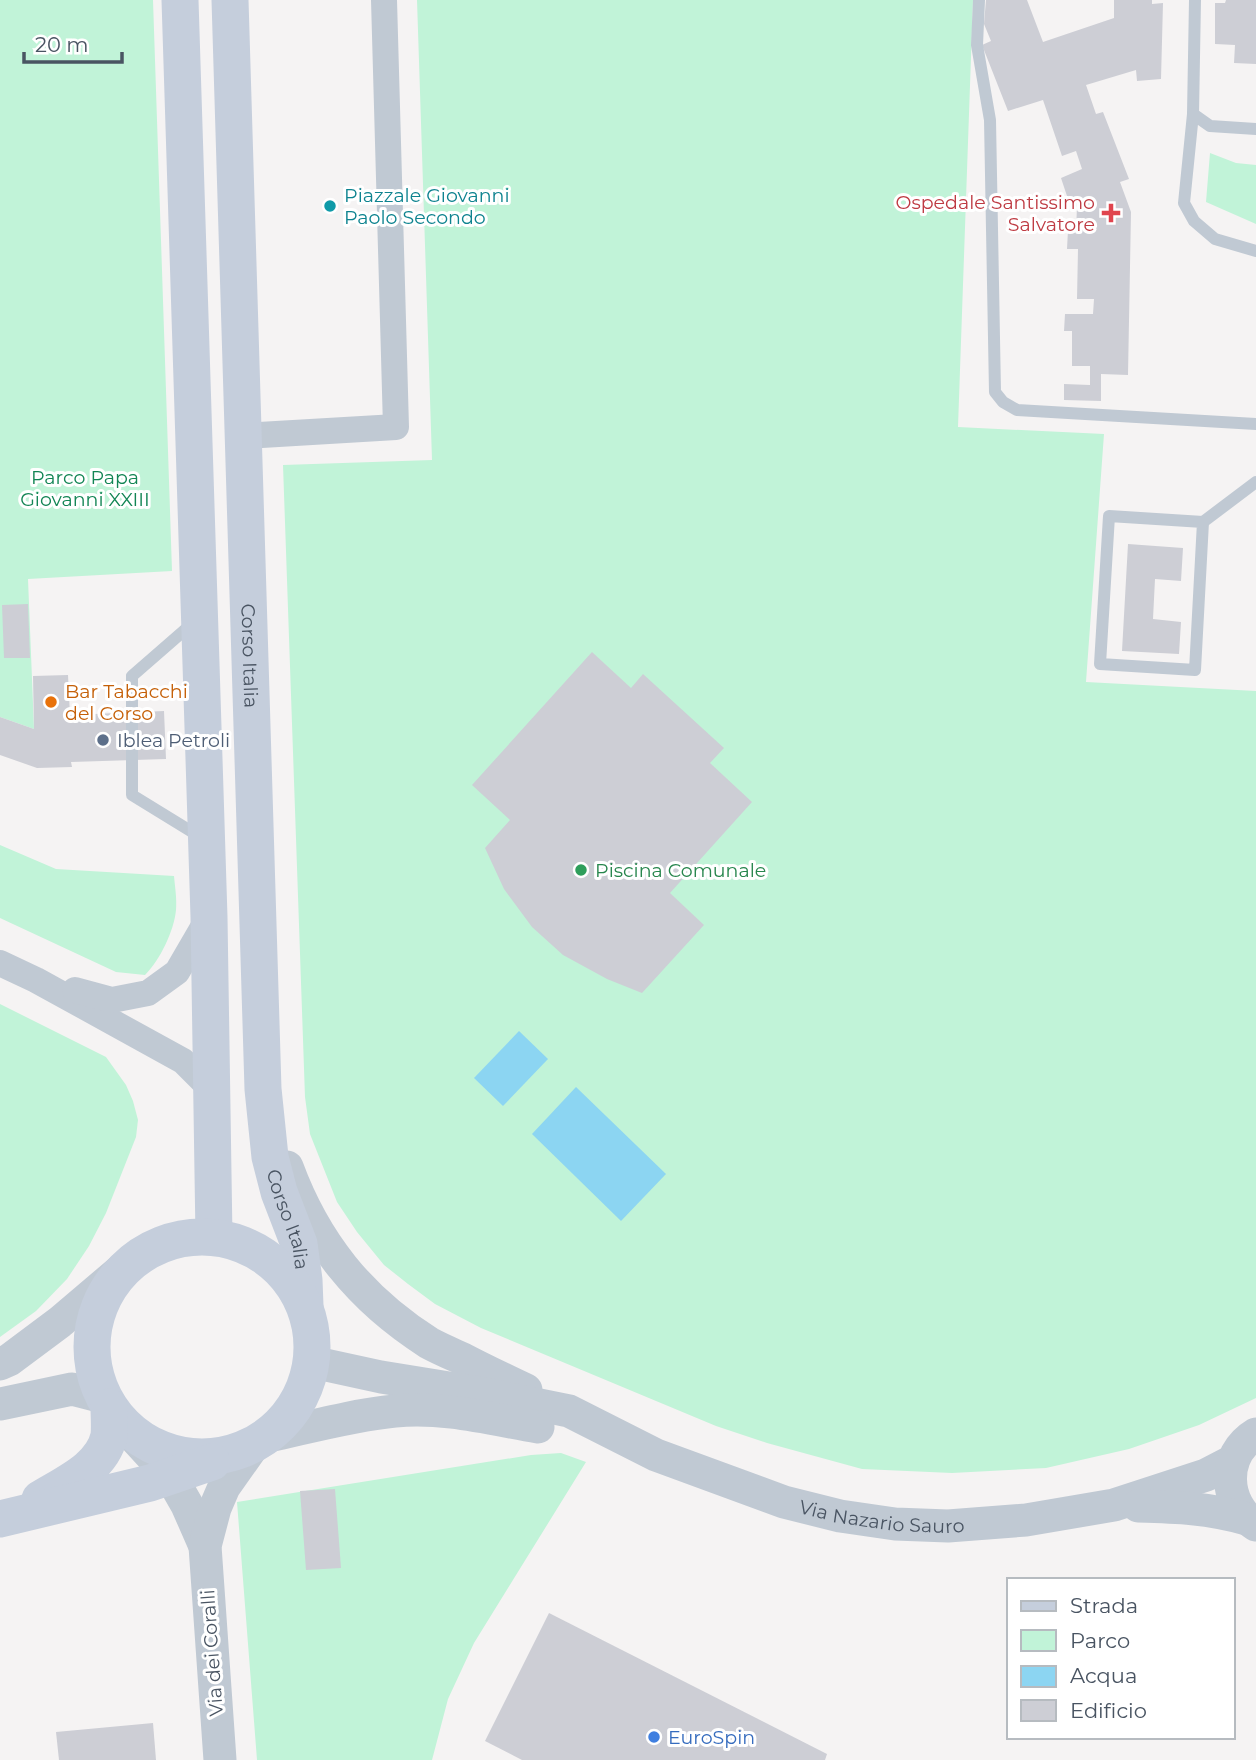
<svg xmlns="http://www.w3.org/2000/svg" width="1256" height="1760" font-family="Montserrat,sans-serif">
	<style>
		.green { fill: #c1f3d8 }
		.water { fill: #8cd5f2 }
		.building { fill: #cdced5 }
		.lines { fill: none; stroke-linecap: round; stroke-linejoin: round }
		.service { stroke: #c0c9d3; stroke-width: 12 }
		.minor { stroke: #c0c9d3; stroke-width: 26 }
		.tertiary { stroke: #c0c9d3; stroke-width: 33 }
		.secondary { stroke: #c5cedc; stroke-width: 37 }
		.culture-dot { fill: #0f9aa8; stroke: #fff; stroke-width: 2.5 }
		.health-dot { fill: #e0444e; stroke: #fff; stroke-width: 2.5 }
		.food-dot { fill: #e8710a; stroke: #fff; stroke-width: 2.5 }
		.service-dot { fill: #5c6f8a; stroke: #fff; stroke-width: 2.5 }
		.leisure-dot { fill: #2e9e5b; stroke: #fff; stroke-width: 2.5 }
		.shop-dot { fill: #3f7fe0; stroke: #fff; stroke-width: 2.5 }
		.labels { text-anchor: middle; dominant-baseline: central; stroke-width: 6; stroke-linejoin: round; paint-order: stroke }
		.culture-label { font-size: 19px; fill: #0d838f; stroke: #fff; text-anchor: start }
		.health-label { font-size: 19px; fill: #be3a42; stroke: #fff; text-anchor: end }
		.park-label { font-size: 19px; fill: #128554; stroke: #fff }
		.street-label { font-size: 19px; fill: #495462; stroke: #fff }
		.food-label { font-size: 19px; fill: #c56008; stroke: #fff; text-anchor: start }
		.service-label { font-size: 19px; fill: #4e5e75; stroke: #fff; text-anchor: start }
		.leisure-label { font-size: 19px; fill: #27864d; stroke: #fff; text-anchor: start }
		.shop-label { font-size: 19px; fill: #366cbe; stroke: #fff; text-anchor: start }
	</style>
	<rect width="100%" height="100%" fill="#f5f3f3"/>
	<g class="green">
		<polygon points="0,0 153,0 172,571 28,579 34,729 0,717"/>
		<polygon points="417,0 973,0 958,427 1104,434 1086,682 1256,691 1256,1398 1199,1425 1129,1449 1046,1468 952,1473 862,1469 767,1443 716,1426 481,1328 435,1304 408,1284 384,1265 357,1232 337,1202 310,1134 305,1097 283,465 432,460"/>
		<polygon points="1210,153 1236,163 1256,165 1256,224 1206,202"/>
		<path d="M 0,845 L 56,869 L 174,876 C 175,887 177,899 176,910 C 174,931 160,960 145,975 L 116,972 L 0,918 Z"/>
		<polygon points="0,1004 106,1057 126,1085 133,1101 138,1120 136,1137 106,1213 89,1246 67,1279 36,1311 0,1337"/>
		<polygon points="561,1453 586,1462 474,1643 448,1699 432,1760 257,1760 237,1502 531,1455"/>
	</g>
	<g class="water">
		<polygon points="519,1031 548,1059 503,1106 474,1078"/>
		<polygon points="576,1087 666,1174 621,1221 532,1134"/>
	</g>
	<g class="building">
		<polygon points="986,0 1027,0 1043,42 1114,18 1114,0 1152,0 1152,4 1163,3 1161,79 1137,81 1136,70 1086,85 1096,114 1103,112 1129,179 1120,182 1131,212 1128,375 1101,374 1101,401 1064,400 1064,384 1090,385 1090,366 1072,366 1072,331 1064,331 1065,314 1093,314 1094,299 1077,299 1078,249 1067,249 1068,230 1076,230 1077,207 1069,202 1061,178 1082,169 1076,151 1062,156 1043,100 1008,111 982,45 991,41 984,24"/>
		<polygon points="1226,0 1256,0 1256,64 1234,63 1235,45 1215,44 1215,3 1225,3"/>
		<polygon points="1128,544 1183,548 1181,581 1155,579 1153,619 1181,622 1179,654 1122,651"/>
		<polygon points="28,604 30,658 4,658 2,605"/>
		<polygon points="592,652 631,688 643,674 724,748 710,763 752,802 670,893 704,925 642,993 607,979 563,955 532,927 504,889 485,848 510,820 472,785"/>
		<polygon points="68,675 70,715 164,711 166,759 71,762 72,767 37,768 0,755 0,717 34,729 33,676"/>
		<polygon points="335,1489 341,1568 306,1570 300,1491"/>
		<polygon points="549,1613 827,1754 825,1760 522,1760 485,1741"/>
		<polygon points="153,1723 156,1760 59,1760 56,1732"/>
	</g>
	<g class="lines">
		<g class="service">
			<polyline points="979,0 977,45 990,120 995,392 1003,402 1017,410 1256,424"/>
			<polyline points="1195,0 1193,114 1184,203 1194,221 1215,239 1256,251"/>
			<polyline points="1193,114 1210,126 1256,129"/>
			<polygon points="1109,516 1203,522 1195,670 1100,664"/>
			<polyline points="1203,522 1256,482"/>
			<polyline points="194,622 132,676 132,795 202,838"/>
		</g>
		<g class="minor">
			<polyline points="243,436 396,427 384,0"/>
			<polyline points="0,963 36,980 183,1061 211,1089"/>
			<polyline points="75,990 112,1000 148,993 177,972 209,917"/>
		</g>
		<g class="tertiary">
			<path d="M 287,1167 C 315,1243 360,1299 429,1343 C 440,1349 452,1354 463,1359 C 484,1370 505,1380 526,1390"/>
			<path id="s1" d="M 312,1362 L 381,1377 L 486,1394 L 569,1411 L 656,1455 L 784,1502 L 840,1516 L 895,1524 L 948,1526 L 1026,1520 L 1114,1505 L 1206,1475 L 1233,1461"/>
			<polyline points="0,1364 9,1360 60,1322 126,1266"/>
			<polyline points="0,1404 72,1389 103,1397"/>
			<polyline points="127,1429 171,1477 187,1505 205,1546"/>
			<path d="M 1256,1434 C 1221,1455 1223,1504 1256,1525"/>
			<path d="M 269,1436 C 310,1427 353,1415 395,1411 C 443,1406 491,1419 538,1427"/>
			<path d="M 1138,1506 C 1177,1507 1208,1508 1247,1519"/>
			<polyline points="220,1760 205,1546 215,1508 224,1487 253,1446"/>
		</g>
		<g class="secondary">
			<polyline points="180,0 209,917 214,1237"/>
			<path id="s2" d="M 230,0 L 263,1089 L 270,1157 L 279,1192 L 299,1244 L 304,1280 L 305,1306"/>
			<circle cx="202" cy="1347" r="110"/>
			<path d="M 40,1499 C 66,1483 102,1468 109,1436 C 110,1427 109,1416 109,1407"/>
			<polyline points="0,1519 150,1483 212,1462"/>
		</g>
	</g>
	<circle class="culture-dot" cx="330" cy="206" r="7"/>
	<path class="health-dot" d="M1107.5 202.5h7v7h7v7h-7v7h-7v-7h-7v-7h7z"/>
	<circle class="food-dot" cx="51" cy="702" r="7"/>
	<circle class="service-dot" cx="103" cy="740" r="7"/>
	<circle class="leisure-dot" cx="581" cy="870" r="7"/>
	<circle class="shop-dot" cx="654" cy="1737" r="7"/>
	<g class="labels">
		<g class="culture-label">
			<text x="344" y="195">Piazzale Giovanni<tspan x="344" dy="22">Paolo Secondo</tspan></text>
		</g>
		<g class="health-label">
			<text x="1095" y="202">Ospedale Santissimo<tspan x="1095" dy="22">Salvatore</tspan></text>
		</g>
		<g class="park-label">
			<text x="85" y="477">Parco Papa<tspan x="85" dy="22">Giovanni XXIII</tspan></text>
		</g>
		<g class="street-label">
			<text stroke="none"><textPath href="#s2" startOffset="656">Corso Italia</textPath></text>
			<text stroke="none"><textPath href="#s2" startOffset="1223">Corso Italia</textPath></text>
			<text stroke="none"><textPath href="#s1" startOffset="595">Via Nazario Sauro</textPath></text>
			<text transform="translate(212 1653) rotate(-94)">Via dei Coralli</text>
		</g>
		<g class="food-label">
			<text x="65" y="691">Bar Tabacchi<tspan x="65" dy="22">del Corso</tspan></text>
		</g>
		<g class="service-label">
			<text x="117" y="740">Iblea Petroli</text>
		</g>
		<g class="leisure-label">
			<text x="595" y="870">Piscina Comunale</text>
		</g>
		<g class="shop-label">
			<text x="668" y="1737">EuroSpin</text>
		</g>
	</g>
	<rect x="1007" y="1578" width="228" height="161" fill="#ffffff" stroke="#b6bbc0" stroke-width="2"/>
	<rect x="1021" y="1601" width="35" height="10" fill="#c5cedc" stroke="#b6bbc0" stroke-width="2"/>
	<text x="1070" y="1613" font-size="21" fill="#495462">Strada</text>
	<rect x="1021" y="1630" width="35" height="21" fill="#c1f3d8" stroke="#b6bbc0" stroke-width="2"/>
	<text x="1070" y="1648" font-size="21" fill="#495462">Parco</text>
	<rect x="1021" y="1666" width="35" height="21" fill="#8cd5f2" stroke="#b6bbc0" stroke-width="2"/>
	<text x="1070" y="1683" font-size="21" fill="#495462">Acqua</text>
	<rect x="1021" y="1700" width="35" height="21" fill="#cdced5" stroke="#b6bbc0" stroke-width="2"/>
	<text x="1070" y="1718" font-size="21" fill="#495462">Edificio</text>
	<path d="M24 52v10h98v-10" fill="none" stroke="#495462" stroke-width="3.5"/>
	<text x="35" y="52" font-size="21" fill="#495462" stroke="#ffffff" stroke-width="5" paint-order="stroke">20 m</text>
</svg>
